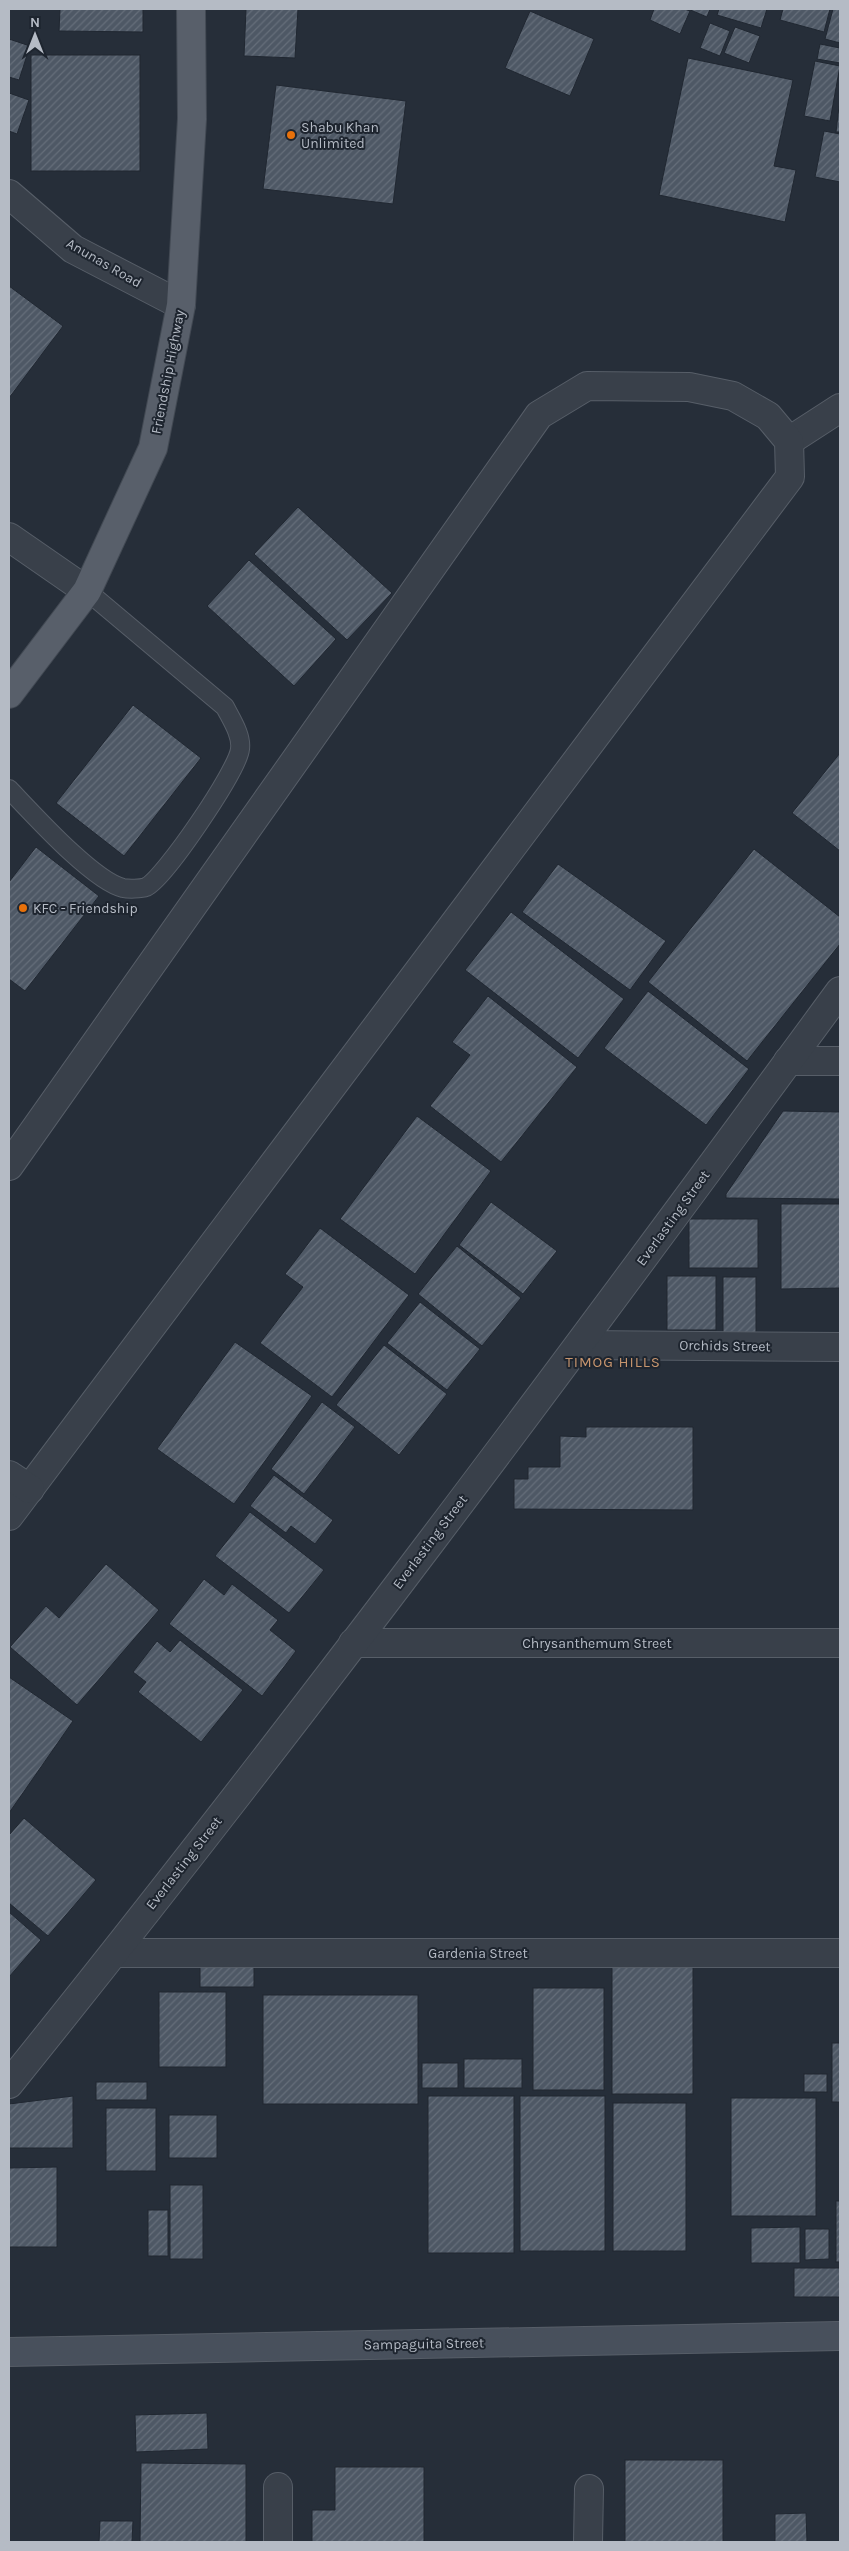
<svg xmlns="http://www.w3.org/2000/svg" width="849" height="2551" font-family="Karla,sans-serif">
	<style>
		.building { fill: url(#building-hatch); stroke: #202731 }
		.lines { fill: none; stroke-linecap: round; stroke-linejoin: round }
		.service-casing { stroke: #575e68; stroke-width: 20 }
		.minor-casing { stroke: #575e68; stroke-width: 30 }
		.tertiary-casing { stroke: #575e68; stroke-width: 30 }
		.secondary-casing { stroke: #575e68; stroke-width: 30 }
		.primary-casing { stroke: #424953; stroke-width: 30 }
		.service { stroke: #39404a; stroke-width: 18 }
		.minor { stroke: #39404a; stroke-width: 28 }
		.tertiary { stroke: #39404a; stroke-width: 28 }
		.secondary { stroke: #48505c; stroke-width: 28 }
		.primary { stroke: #585f6a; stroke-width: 28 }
		.food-dot { fill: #e8710a; stroke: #1e252f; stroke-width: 2 }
		.labels { text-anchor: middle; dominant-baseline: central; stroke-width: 4; stroke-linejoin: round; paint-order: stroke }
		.poi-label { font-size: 14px; fill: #b5bbc5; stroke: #1e252f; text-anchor: start }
		.street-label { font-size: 14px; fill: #b5bbc5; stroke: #1e252f }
		.neighbourhood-label { font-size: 15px; letter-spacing: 1px; fill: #c7956e; stroke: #1e252f }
	</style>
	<defs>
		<pattern id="building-hatch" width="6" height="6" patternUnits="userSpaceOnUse" patternTransform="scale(1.25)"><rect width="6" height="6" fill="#4e5865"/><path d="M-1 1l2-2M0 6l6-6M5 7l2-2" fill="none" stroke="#656e7a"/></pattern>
	</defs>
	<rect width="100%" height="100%" fill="#262e39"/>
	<g class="building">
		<polygon points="60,9 143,9 143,32 59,31"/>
		<polygon points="246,9 298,9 295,58 244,56"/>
		<polygon points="654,9 684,9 690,11 680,34 650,20"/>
		<polygon points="688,9 710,9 707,17"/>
		<polygon points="719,9 767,9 761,28 717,15"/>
		<polygon points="783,9 830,9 824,32 780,20"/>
		<polygon points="833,9 840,9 840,43 825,39"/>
		<polygon points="530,11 594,39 570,96 505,68"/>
		<polygon points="710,23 730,31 720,56 700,48"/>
		<polygon points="735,27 760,36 749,63 724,53"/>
		<polygon points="9,39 30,46 19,80 9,77"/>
		<polygon points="820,44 840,48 840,63 817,59"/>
		<rect x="31" y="55" width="109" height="116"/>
		<polygon points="688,58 793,80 774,166 796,170 785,222 659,195"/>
		<polygon points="815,61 840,66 830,121 804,116"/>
		<polygon points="276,85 406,101 393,204 263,189"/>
		<polygon points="9,93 29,100 17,134 9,131"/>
		<polygon points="839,106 840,106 840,132 836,132"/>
		<polygon points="824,131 840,134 840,182 815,177"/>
		<polygon points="9,286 63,326 9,398"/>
		<polygon points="298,507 392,593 347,640 254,554"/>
		<polygon points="249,560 336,639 294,686 207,606"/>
		<polygon points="133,705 201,758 124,856 56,803"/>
		<polygon points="840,753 840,851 792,813"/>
		<polygon points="36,847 99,896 25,991 9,979 9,882"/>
		<polygon points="754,849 840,917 840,944 747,1061 648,982"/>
		<polygon points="558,864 666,941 630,990 522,912"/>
		<polygon points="511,912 624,999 578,1058 465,970"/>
		<polygon points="648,991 749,1069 706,1125 604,1048"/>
		<polygon points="488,996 577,1067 501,1162 430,1106 470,1055 452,1042"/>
		<polygon points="783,1111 840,1112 840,1199 726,1198 726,1194"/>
		<polygon points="417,1116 491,1171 415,1274 340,1219"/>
		<polygon points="491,1202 557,1251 523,1294 459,1245"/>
		<polygon points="781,1204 840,1204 840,1288 781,1289"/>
		<rect x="689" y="1219" width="69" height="49"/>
		<polygon points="320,1228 409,1295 332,1397 260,1343 303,1287 285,1274"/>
		<polygon points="457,1246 521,1298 482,1346 418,1294"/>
		<rect x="667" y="1276" width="49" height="54"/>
		<rect x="723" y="1277" width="33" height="56"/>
		<polygon points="420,1302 480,1349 447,1390 387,1343"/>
		<polygon points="235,1342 312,1396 234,1504 157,1449"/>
		<polygon points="384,1345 447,1394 399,1455 336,1405"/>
		<polygon points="322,1402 355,1427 304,1494 271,1469"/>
		<polygon points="586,1427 693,1427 693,1510 514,1509 514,1479 528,1479 528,1467 560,1467 560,1436 586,1437"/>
		<polygon points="274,1475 333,1520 315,1544 291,1526 286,1533 250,1506"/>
		<polygon points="250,1512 324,1570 289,1613 215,1556"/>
		<polygon points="106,1564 159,1610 77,1705 10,1647 46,1606 59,1618"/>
		<polygon points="204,1579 224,1595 232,1584 278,1620 270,1630 296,1651 262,1696 169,1624"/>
		<polygon points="180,1640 243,1690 201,1742 138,1692 146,1682 133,1672 157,1641 170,1652"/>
		<polygon points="9,1677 73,1721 9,1813"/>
		<polygon points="24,1818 96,1880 48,1936 9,1903 9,1835"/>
		<polygon points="9,1912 41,1940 9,1977"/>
		<rect x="200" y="1955" width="54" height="32"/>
		<rect x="612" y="1963" width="81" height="131"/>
		<rect x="533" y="1988" width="71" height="102"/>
		<rect x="159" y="1992" width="67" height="75"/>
		<rect x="263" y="1995" width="155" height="109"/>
		<rect x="832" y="2043" width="8" height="59"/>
		<rect x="464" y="2059" width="58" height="29"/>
		<rect x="422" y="2063" width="36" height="25"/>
		<rect x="804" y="2074" width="23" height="18"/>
		<rect x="96" y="2082" width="51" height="18"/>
		<polygon points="73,2096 73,2148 9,2148 9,2104"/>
		<rect x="428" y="2096" width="86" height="157"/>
		<rect x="520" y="2096" width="85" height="155"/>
		<rect x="731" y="2098" width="85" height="118"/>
		<rect x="613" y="2103" width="73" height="148"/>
		<rect x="106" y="2108" width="50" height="63"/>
		<rect x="169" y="2115" width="48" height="43"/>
		<polygon points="57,2167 57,2247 9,2247 9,2168"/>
		<rect x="170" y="2185" width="33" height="74"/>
		<rect x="836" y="2201" width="4" height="61"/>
		<rect x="148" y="2210" width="20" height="46"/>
		<polygon points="800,2227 800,2263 751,2263 751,2228"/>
		<polygon points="805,2229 829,2229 829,2259 805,2260"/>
		<rect x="794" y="2268" width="46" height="29"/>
		<polygon points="207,2413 208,2449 136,2452 135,2415"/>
		<rect x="625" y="2460" width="98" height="82"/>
		<polygon points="141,2463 246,2464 246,2542 140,2542"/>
		<polygon points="335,2467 424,2467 424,2542 312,2542 312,2510 335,2510"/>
		<polygon points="806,2513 807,2542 775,2542 775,2514"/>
		<polygon points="100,2521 133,2521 132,2542 99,2542"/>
	</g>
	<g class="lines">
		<g class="service-casing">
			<path id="service" d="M 9,789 C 32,813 93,881 123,888 C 128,889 141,889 146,887 C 164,879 238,770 240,749 C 242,735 231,719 225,707 L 87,591"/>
		</g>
		<g class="minor-casing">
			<g id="minor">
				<polyline points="789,441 840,408"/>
				<polyline points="9,537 87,591"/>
				<polyline points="788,1061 840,1061"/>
				<polyline points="9,1166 539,415 587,386 689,387 733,396 768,416 789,441 790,477 9,1516"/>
				<polyline points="580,1345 840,1347"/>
				<polyline points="9,1475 30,1489"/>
				<polyline points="353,1643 840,1643"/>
				<polyline points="115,1953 840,1953"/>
				<path d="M 9,2084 C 296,1728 569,1360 840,991"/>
				<polyline points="278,2542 278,2487"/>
				<polyline points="588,2542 589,2489"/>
			</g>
		</g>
		<g class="tertiary-casing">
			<polyline id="tertiary" points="9,194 73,249 181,305"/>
		</g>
		<g class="secondary-casing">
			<polyline id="secondary" points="9,2352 840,2336"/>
		</g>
		<g class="primary-casing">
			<polyline id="primary" points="9,694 87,591 153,448 181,305 192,119 191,9"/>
		</g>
		<use href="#service" class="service"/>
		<use href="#minor" class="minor"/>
		<use href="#tertiary" class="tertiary"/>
		<use href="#secondary" class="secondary"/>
		<use href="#primary" class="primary"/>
	</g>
	<g class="food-dot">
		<circle cx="291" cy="135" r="5"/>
		<circle cx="23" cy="908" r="5"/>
	</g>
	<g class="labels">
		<g class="poi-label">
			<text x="301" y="127">Shabu Khan<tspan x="301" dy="16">Unlimited</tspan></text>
			<text x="33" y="908">KFC - Friendship</text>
		</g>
		<g class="street-label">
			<text transform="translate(104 263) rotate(30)">Anunas Road</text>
			<text transform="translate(168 372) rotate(-79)">Friendship Highway</text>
			<text transform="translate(673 1218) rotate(-54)">Everlasting Street</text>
			<text transform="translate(725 1346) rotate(1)">Orchids Street</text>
			<text transform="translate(430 1542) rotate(-53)">Everlasting Street</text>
			<text x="597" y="1643">Chrysanthemum Street</text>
			<text transform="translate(184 1863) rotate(-52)">Everlasting Street</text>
			<text x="478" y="1953">Gardenia Street</text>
			<text transform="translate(424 2344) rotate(-1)">Sampaguita Street</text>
		</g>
		<g class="neighbourhood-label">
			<text x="613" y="1362">TIMOG HILLS</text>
		</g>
	</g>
	<rect width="849" height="2551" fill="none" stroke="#b5bbc5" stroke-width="20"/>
	<g transform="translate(35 35)" stroke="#1e252f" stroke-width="4" paint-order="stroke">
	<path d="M0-4L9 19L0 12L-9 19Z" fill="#b5bbc5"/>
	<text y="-8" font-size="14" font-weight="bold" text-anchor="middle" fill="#b5bbc5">N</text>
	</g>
</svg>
